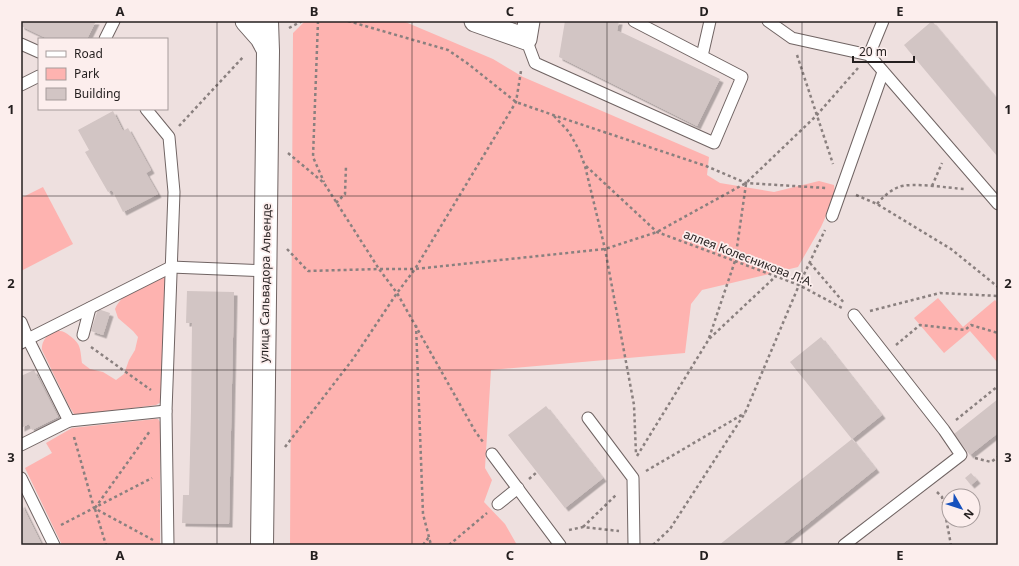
<svg xmlns="http://www.w3.org/2000/svg" width="1019" height="566" font-family="'Noto Sans',sans-serif">
	<style>
		.green { fill: #feb3b0 }
		.building { fill: #d2c5c4; filter: url(#shadow) }
		.lines { fill: none; stroke-linecap: round; stroke-linejoin: round }
		.lane-casing { stroke: #706463; stroke-width: 13 }
		.street-casing { stroke: #706463; stroke-width: 23 }
		.secondary-casing { stroke: #706463; stroke-width: 24 }
		.path { stroke: #8a807f; stroke-width: 2.5; stroke-dasharray: 3 3; stroke-linecap: butt }
		.lane { stroke: #fff; stroke-width: 11 }
		.street { stroke: #fff; stroke-width: 21 }
		.secondary { stroke: #fff; stroke-width: 22 }
		.grid { fill: none; stroke: #241f1f; stroke-width: 1; stroke-opacity: 0.55 }
		.labels { text-anchor: middle; dominant-baseline: central; stroke-width: 3.5; stroke-linejoin: round; paint-order: stroke }
		.street-label { font-size: 12px; fill: #241f1f; stroke: #fceeed }
		.neatline { fill: none; stroke: #241f1f; stroke-width: 1.5 }
		.grid-label { font-size: 13px; text-anchor: middle; font-weight: bold; fill: #241f1f }
	</style>
	<defs>
		<filter id="shadow"><feDropShadow dx="3.5" dy="3.5" stdDeviation="0" flood-color="#0004"/></filter>
	</defs>
	<rect width="100%" height="100%" fill="#eee0df"/>
	<g class="green">
		<polygon points="305,21 403,21 493,59 523,77 709,157 707,175 720,183 774,192 819,181 834,185 835,196 821,227 798,267 702,290 691,304 685,353 491,370 485,468 492,480 484,502 505,524 517,545 290,545 293,33"/>
		<polygon points="43,187 73,244 21,271 21,198"/>
		<path d="M 165,276 L 167,278 L 163,401 L 156,405 L 80,415 L 74,414 L 69,406 L 42,350 C 41,340 50,330 60,331 C 65,331 75,339 78,344 C 81,349 81,357 82,363 L 90,369 L 103,372 L 116,380 L 124,374 L 129,360 L 135,350 L 138,337 L 133,331 L 118,318 L 115,309 C 123,291 145,285 162,277 Z"/>
		<polygon points="938,298 963,327 995,300 998,303 998,363 970,331 944,353 914,318"/>
		<polygon points="155,419 158,419 160,422 160,545 62,545 25,468 52,453 46,443 72,428"/>
	</g>
	<g class="building">
		<polygon points="21,21 96,21 87,39 48,39 21,26"/>
		<polygon points="565,21 619,21 617,31 623,33 720,79 697,126 559,57"/>
		<polygon points="932,21 998,100 998,157 904,45"/>
		<polygon points="113,111 123,131 128,128 151,170 146,173 158,194 123,212 112,190 108,192 85,152 89,150 78,130"/>
		<polygon points="187,291 234,292 229,524 182,523 183,495 189,495 191,411 192,323 186,323"/>
		<polygon points="98,309 110,313 103,335 91,331"/>
		<polygon points="821,337 882,415 852,439 790,362"/>
		<polygon points="34,370 58,417 32,430 29,424 21,428 21,376"/>
		<polygon points="998,399 998,433 970,455 954,434"/>
		<polygon points="546,406 603,478 565,508 508,435"/>
		<polygon points="852,439 876,469 781,545 719,545"/>
		<polygon points="971,473 977,480 971,485 965,478"/>
		<polygon points="21,503 42,545 21,545"/>
	</g>
	<g class="lines">
		<g class="lane-casing">
			<g id="lane">
				<polyline points="768,21 792,38 869,55 998,204"/>
				<polyline points="105,39 114,21"/>
				<polyline points="526,39 535,63 714,143 742,77 634,21"/>
				<polyline points="21,44 39,52"/>
				<polyline points="869,55 883,21"/>
				<polyline points="702,56 710,21"/>
				<polyline points="21,85 39,76"/>
				<polyline points="146,109 169,137 174,192 166,411 168,545"/>
				<polyline points="832,216 883,72"/>
				<polyline points="21,322 28,339 171,267 265,271"/>
				<polyline points="83,335 90,308"/>
				<polyline points="21,343 28,339 69,421 21,445"/>
				<polyline points="588,418 633,478 634,545"/>
				<polyline points="69,421 166,411"/>
				<polyline points="492,454 560,545"/>
				<polyline points="21,478 54,545"/>
				<polyline points="498,504 518,488"/>
				<polyline points="844,545 961,455 944,430 854,315"/>
			</g>
		</g>
		<g class="street-casing">
			<g id="street">
				<polyline points="246,21 261,38 268,51"/>
				<polyline points="475,21 526,39 529,21"/>
			</g>
		</g>
		<g class="secondary-casing">
			<polyline id="secondary" points="262,545 268,51 267,21"/>
		</g>
		<g class="path">
			<polyline points="318,21 313,157 324,182"/>
			<polyline points="348,21 448,50 467,63 516,102 553,115 706,166 746,183 826,188"/>
			<polyline points="289,28 302,21"/>
			<polyline points="797,55 833,164"/>
			<polyline points="554,116 569,132 579,150 585,166 605,249 634,405 636,454"/>
			<polyline points="179,126 244,56"/>
			<polyline points="288,153 324,183 379,269 415,269 605,249 657,232 746,183 816,116 858,68"/>
			<polyline points="586,166 657,232 799,285 842,308"/>
			<polyline points="932,186 942,163"/>
			<polyline points="856,195 877,204 951,249 998,287"/>
			<polyline points="336,203 345,194 346,166"/>
			<path d="M 877,204 C 884,196 889,191 899,187 C 910,182 950,188 964,189"/>
			<polyline points="287,249 308,271 379,269 397,293 475,431 483,442"/>
			<polyline points="810,263 845,304"/>
			<polyline points="870,311 940,293 998,296"/>
			<polyline points="416,325 423,514 431,545"/>
			<polyline points="709,338 735,261 746,184"/>
			<polyline points="896,345 920,325 965,330 971,325 998,333"/>
			<polyline points="91,347 151,390"/>
			<polyline points="956,420 998,386"/>
			<polyline points="74,437 94,508 153,540"/>
			<polyline points="285,447 353,359 397,293 415,269 516,102 521,71"/>
			<polyline points="637,456 709,339 776,276"/>
			<polyline points="975,458 991,462 998,457"/>
			<polyline points="646,471 745,413"/>
			<polyline points="529,479 537,472"/>
			<polyline points="937,492 942,497 951,545"/>
			<polyline points="95,508 150,431"/>
			<polyline points="95,509 106,545"/>
			<polyline points="61,525 152,478"/>
			<polyline points="583,527 617,494"/>
			<polyline points="569,530 583,527 619,531"/>
			<polyline points="423,545 429,537"/>
			<polyline points="449,545 487,513"/>
			<polyline points="653,545 670,529 745,413 799,285 825,230"/>
		</g>
		<use href="#lane" class="lane"/>
		<use href="#street" class="street"/>
		<use href="#secondary" class="secondary"/>
	</g>
	<path class="grid" d="M 217,21 L 217,545M 412,21 L 412,545M 607,21 L 607,545M 802,21 L 802,545M 21,196 L 998,196M 21,370 L 998,370"/>
	<g class="labels">
		<g class="street-label">
			<text transform="translate(749 258) rotate(21)">аллея Колесникова Л.А.</text>
			<text transform="translate(265 283) rotate(-89)">улица Сальвадора Альенде</text>
		</g>
	</g>
	<rect width="1019" height="566" fill="none" stroke="#fceeed" stroke-width="44"/>
	<rect x="38" y="38" width="130" height="72" fill="#fceeed" stroke="#a69b9b"/>
	<rect x="46" y="51" width="20" height="6" fill="#ffffff" stroke="#a69b9b"/>
	<text x="74" y="58" font-size="12" fill="#241f1f">Road</text>
	<rect x="46" y="68" width="20" height="12" fill="#feb3b0" stroke="#a69b9b"/>
	<text x="74" y="78" font-size="12" fill="#241f1f">Park</text>
	<rect x="46" y="88" width="20" height="12" fill="#d2c5c4" stroke="#a69b9b"/>
	<text x="74" y="98" font-size="12" fill="#241f1f">Building</text>
	<g transform="translate(961 508) rotate(129)"><circle r="19" fill="#fceeed" stroke="#a69b9b"/>
	<path d="M0-3L7 15L0 10L-7 15Z" fill="#1751bd"/>
	<text y="-6" font-size="11" font-weight="bold" text-anchor="middle" fill="#241f1f">N</text>
	</g>
	<path d="M853 56v6h61v-6" fill="none" stroke="#241f1f" stroke-width="2"/>
	<text x="859" y="56" font-size="12" fill="#241f1f" stroke="#fceeed" stroke-width="3" paint-order="stroke">20 m</text>
	<rect x="22" y="22" width="975" height="522" class="neatline"/>
	<g class="grid-label">
		<text x="120" y="16">A</text>
		<text x="314" y="16">B</text>
		<text x="510" y="16">C</text>
		<text x="704" y="16">D</text>
		<text x="900" y="16">E</text>
		<text x="11" y="114">1</text>
		<text x="1008" y="114">1</text>
		<text x="11" y="288">2</text>
		<text x="1008" y="288">2</text>
		<text x="11" y="462">3</text>
		<text x="1008" y="462">3</text>
		<text x="120" y="560">A</text>
		<text x="314" y="560">B</text>
		<text x="510" y="560">C</text>
		<text x="704" y="560">D</text>
		<text x="900" y="560">E</text>
	</g>
</svg>
